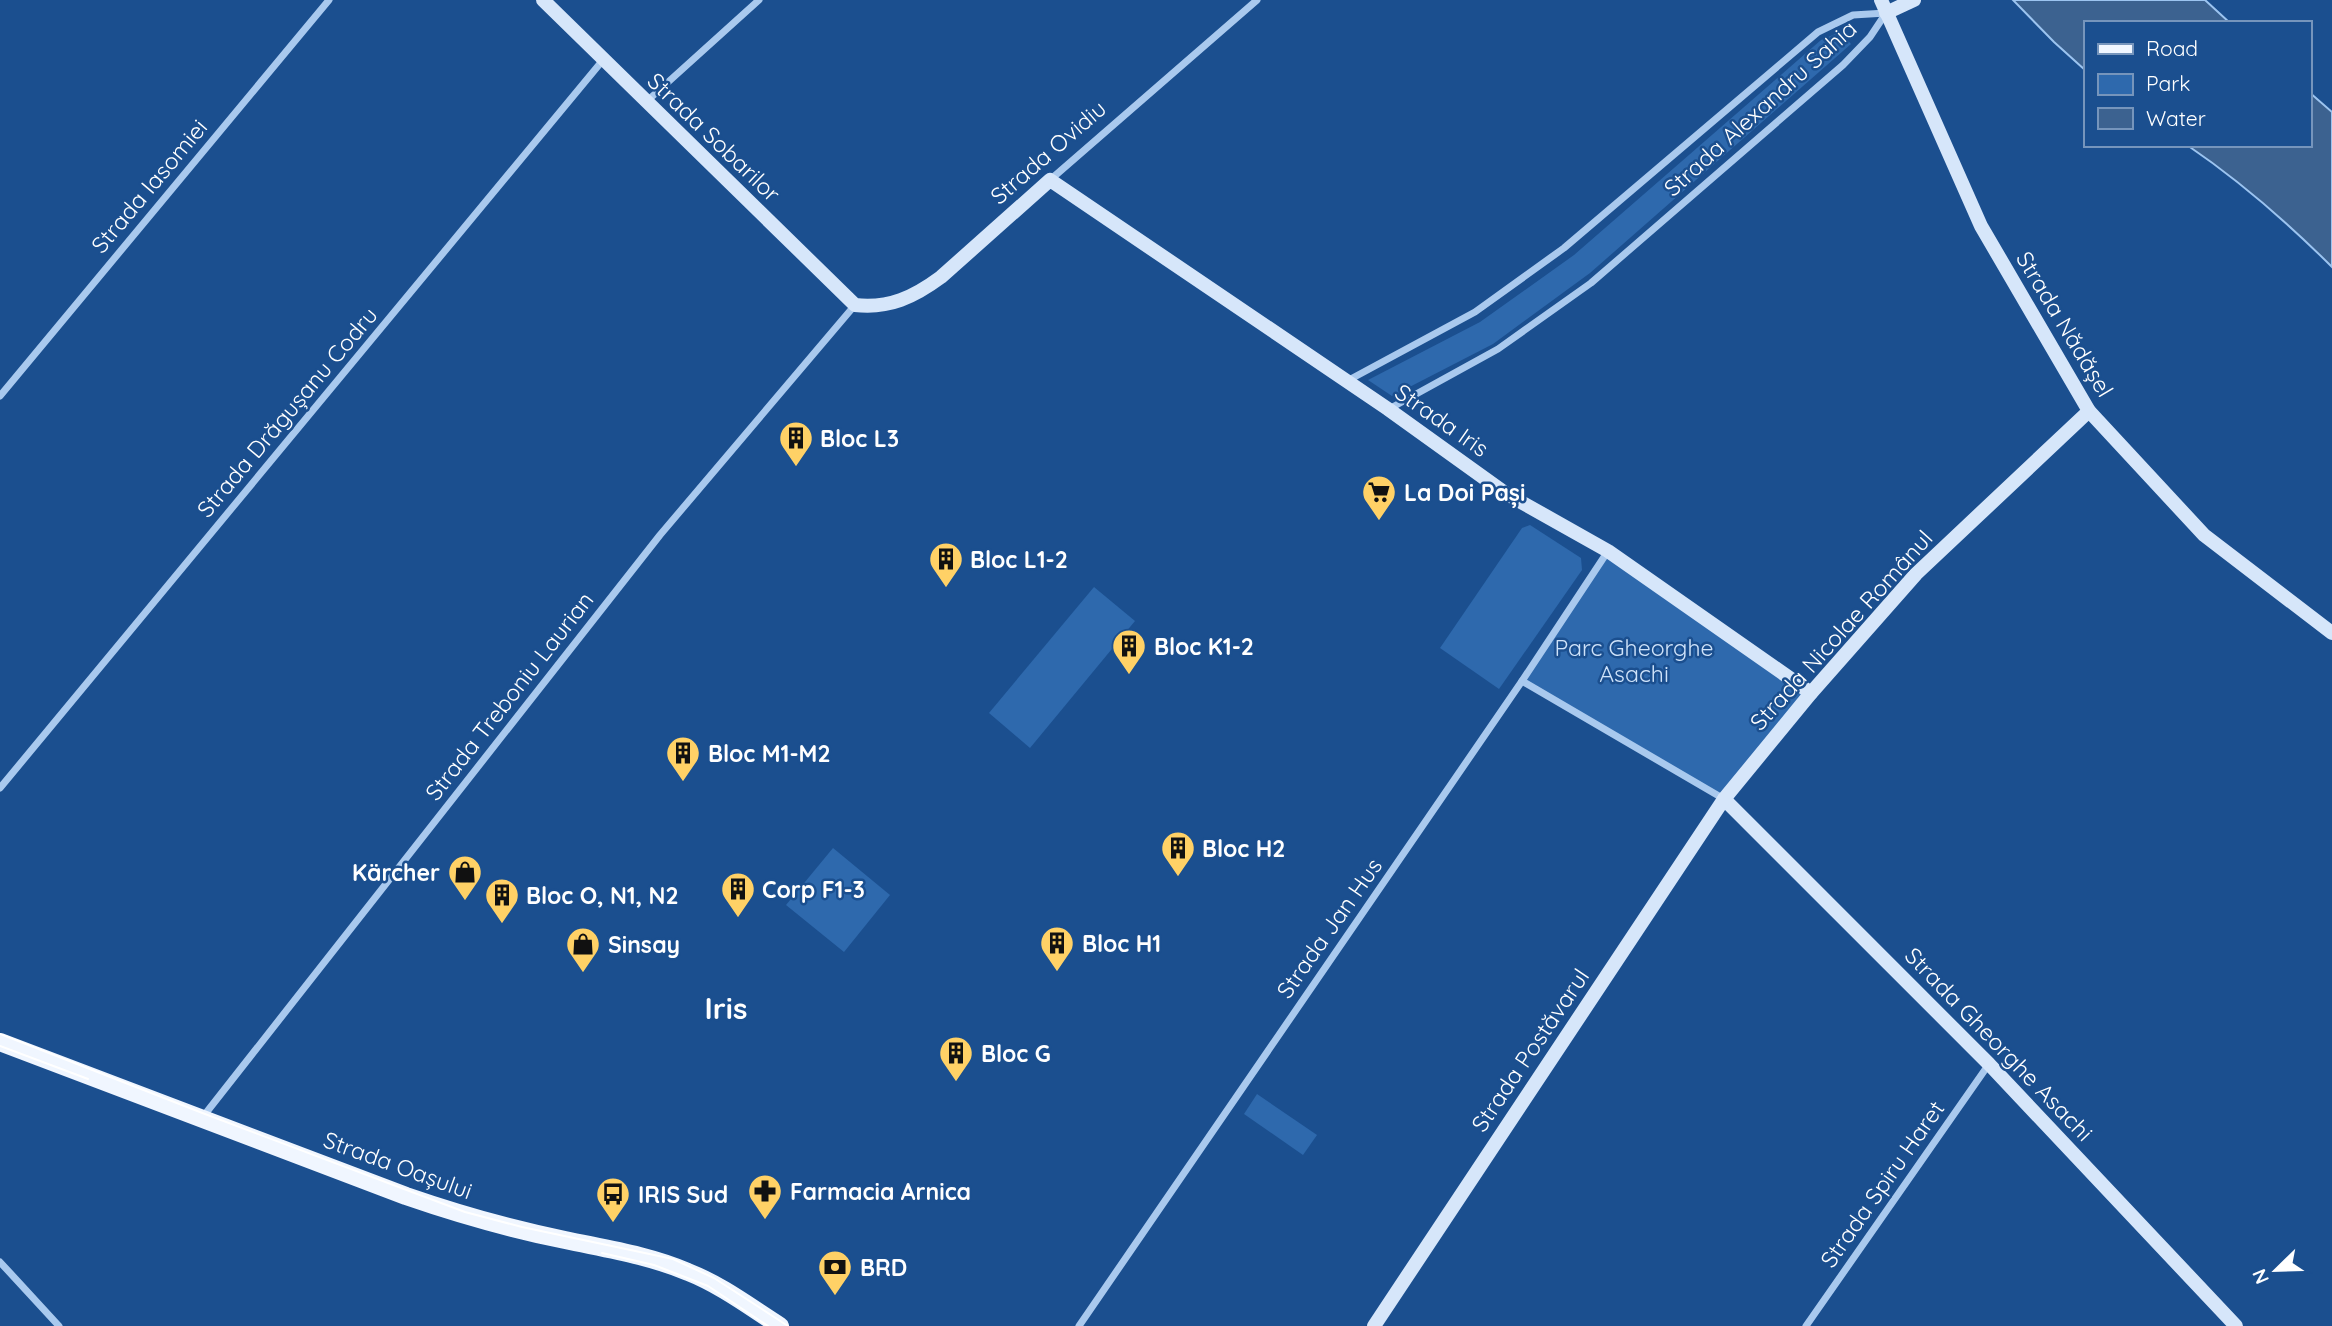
<svg xmlns="http://www.w3.org/2000/svg" width="2332" height="1326" font-family="Quicksand,sans-serif">
	<style>
		.green { fill: #2e69ad }
		.water { fill: #3c6290; stroke: #9cc4f0; stroke-width: 2 }
		.lines { fill: none; stroke-linecap: round; stroke-linejoin: round }
		.street { stroke: #a9c9ee; stroke-width: 7 }
		.secondary { stroke: #d6e6fa; stroke-width: 14 }
		.primary { stroke: #f0f6ff; stroke-width: 18 }
		.tram { stroke: #fff; stroke-width: 2 }
		.labels { text-anchor: middle; dominant-baseline: central; stroke-width: 5; stroke-linejoin: round; paint-order: stroke }
		.street-label { font-size: 23px; fill: #fff; stroke: #1b4f8f }
		.poi-label { font-size: 23px; font-weight: bold; fill: #fff; stroke: #1b4f8f; text-anchor: start }
		.park-label { font-size: 23px; fill: #cfe3fa; stroke: #1b4f8f }
		.district-label { font-size: 30px; font-weight: bold; fill: #fff; stroke: #1b4f8f }
	</style>
	<rect width="100%" height="100%" fill="#1b4f8f"/>
	<g class="green">
		<polygon points="1840,32 1851,44 1590,273 1493,344 1392,396 1368,380 1480,322 1574,255 1821,40"/>
		<polygon points="1530,525 1581,558 1582,570 1499,689 1440,648 1522,528"/>
		<polygon points="1608,551 1811,693 1724,799 1522,681"/>
		<polygon points="1094,587 1135,621 1030,748 989,713"/>
		<polygon points="833,848 890,895 844,952 786,905"/>
		<polygon points="1257,1094 1317,1135 1303,1155 1244,1114"/>
	</g>
	<g class="water">
		<polygon points="2013,0 2205,0 2230,23 2085,23 2085,70 2054,42"/>
		<path d="M 2309,92 L 2332,112 L 2332,267 C 2287,222 2240,181 2187,145 L 2309,145 Z"/>
	</g>
	<g class="lines">
		<g class="street">
			<polyline points="646,102 759,0"/>
			<polyline points="1050,180 1257,0"/>
			<polyline points="1347,381 1475,312 1564,248 1818,32 1853,15 1886,13"/>
			<polyline points="0,396 329,0"/>
			<polyline points="1389,409 1498,349 1591,283 1843,65 1870,37 1886,13"/>
			<polyline points="1522,681 1724,799"/>
			<polyline points="0,788 603,60"/>
			<polyline points="202,1118 660,535 855,305"/>
			<polyline points="0,1262 59,1326"/>
			<polyline points="1079,1326 1522,681 1608,551"/>
			<polyline points="1806,1326 1989,1064"/>
		</g>
		<g class="secondary">
			<path d="M 543,0 L 855,305 C 889,309 914,297 941,277 L 1050,180 L 1388,409 L 1505,493 L 1608,551 L 1811,693"/>
			<polyline points="1881,0 1981,226 2089,411 2204,535 2332,633"/>
			<polyline points="1886,13 1914,0"/>
			<polyline points="1724,799 1989,1064 2236,1326"/>
			<polyline points="1374,1326 1724,799 1811,693 1916,574 2089,411"/>
		</g>
		<path class="primary" d="M 0,1042 L 406,1196 C 458,1214 511,1229 565,1240 C 607,1249 648,1255 688,1272 C 721,1285 750,1307 780,1326"/>
		<g class="tram">
			<polyline points="0,1034 205,1114 465,1212 522,1227 673,1259 714,1278 788,1326"/>
			<polyline points="0,1046 88,1079"/>
			<polyline points="602,1253 654,1265 708,1286 768,1326"/>
		</g>
	</g>
	<defs>
		<g id="building-pin" transform="scale(1.75)"><path d="M0 17L-7.5 6A9.5 9.5 0 1 1 7.5 6Z" fill="#ffd166" stroke="#1b4f8f"/><path d="M-4-6H4V6H1V3H-1V6H-4ZM-2.5-4.3h1.7v1.8h-1.7ZM.8-4.3h1.7v1.8H.8ZM-2.5-1h1.7V.8h-1.7ZM.8-1h1.7V.8H.8Z" fill="#111"/></g>
		<g id="supermarket-pin" transform="scale(1.75)"><path d="M0 17L-7.5 6A9.5 9.5 0 1 1 7.5 6Z" fill="#ffd166" stroke="#1b4f8f"/><path d="M-6-5.5h2.5l.6 2H6L4.5 2H-2.5L-4.4-4H-6ZM-1.5 3.2a1.3 1.3 0 1 0 .1 0ZM3 3.2a1.3 1.3 0 1 0 .1 0Z" fill="#111"/></g>
		<g id="shop-pin" transform="scale(1.75)"><path d="M0 17L-7.5 6A9.5 9.5 0 1 1 7.5 6Z" fill="#ffd166" stroke="#1b4f8f"/><path d="M-5-2.5h2.3a2.7 3.5 0 0 1 5.4 0H5L5.5 6h-11ZM-1.5-2.5h3a1.5 2.3 0 0 0-3 0Z" fill="#111"/></g>
		<g id="pharmacy-pin" transform="scale(1.75)"><path d="M0 17L-7.5 6A9.5 9.5 0 1 1 7.5 6Z" fill="#ffd166" stroke="#1b4f8f"/><path d="M-2-6h4v4h4v4h-4v4h-4v-4h-4v-4h4Z" fill="#111"/></g>
		<g id="bus-pin" transform="scale(1.75)"><path d="M0 17L-7.5 6A9.5 9.5 0 1 1 7.5 6Z" fill="#ffd166" stroke="#1b4f8f"/><path d="M-5-6H5V4H4V6H2V4H-2V6H-4V4H-5ZM-3.5-4V0h7V-4ZM-3.5 1.2v1.5H-2V1.2ZM2 1.2v1.5H3.5V1.2Z" fill="#111"/></g>
		<g id="bank-pin" transform="scale(1.75)"><path d="M0 17L-7.5 6A9.5 9.5 0 1 1 7.5 6Z" fill="#ffd166" stroke="#1b4f8f"/><path d="M-6-4H6V4H-6ZM0-2.3a2.3 2.3 0 1 0 0 4.6a2.3 2.3 0 1 0 0-4.6Z" fill="#111"/></g>
	</defs>
	<g fill-rule="evenodd">
		<use href="#building-pin" x="796" y="438"/>
		<use href="#supermarket-pin" x="1379" y="492"/>
		<use href="#building-pin" x="946" y="559"/>
		<use href="#building-pin" x="1129" y="646"/>
		<use href="#building-pin" x="683" y="753"/>
		<use href="#building-pin" x="1178" y="848"/>
		<use href="#shop-pin" x="465" y="872"/>
		<use href="#building-pin" x="738" y="889"/>
		<use href="#building-pin" x="502" y="895"/>
		<use href="#building-pin" x="1057" y="943"/>
		<use href="#shop-pin" x="583" y="944"/>
		<use href="#building-pin" x="956" y="1053"/>
		<use href="#pharmacy-pin" x="765" y="1191"/>
		<use href="#bus-pin" x="613" y="1194"/>
		<use href="#bank-pin" x="835" y="1267"/>
	</g>
	<g class="labels">
		<g class="street-label">
			<text transform="translate(1760 108) rotate(-42)">Strada Alexandru Sahia</text>
			<text transform="translate(714 137) rotate(44)">Strada Sobarilor</text>
			<text transform="translate(1048 152) rotate(-41)">Strada Ovidiu</text>
			<text transform="translate(149 186) rotate(-50)">Strada Iasomiei</text>
			<text transform="translate(2065 324) rotate(59)">Strada Nădășel</text>
			<text transform="translate(287 412) rotate(-50)">Strada Drăgușanu Codru</text>
			<text transform="translate(1442 420) rotate(35)">Strada Iris</text>
			<text transform="translate(1841 630) rotate(-48)">Strada Nicolae Românul</text>
			<text transform="translate(509 696) rotate(-52)">Strada Treboniu Laurian</text>
			<text transform="translate(1329 928) rotate(-55)">Strada Jan Hus</text>
			<text transform="translate(1999 1044) rotate(46)">Strada Gheorghe Asachi</text>
			<text transform="translate(1530 1050) rotate(-56)">Strada Postăvarul</text>
			<text transform="translate(398 1165) rotate(20)">Strada Oașului</text>
			<text transform="translate(1882 1184) rotate(-55)">Strada Spiru Haret</text>
		</g>
		<g class="poi-label">
			<text x="820" y="438">Bloc L3</text>
			<text x="1404" y="492">La Doi Pași</text>
			<text x="970" y="559">Bloc L1-2</text>
			<text x="1154" y="646">Bloc K1-2</text>
			<text x="708" y="753">Bloc M1-M2</text>
			<text x="1202" y="848">Bloc H2</text>
			<text x="440" y="872" text-anchor="end">Kärcher</text>
			<text x="762" y="889">Corp F1-3</text>
			<text x="526" y="895">Bloc O, N1, N2</text>
			<text x="1082" y="943">Bloc H1</text>
			<text x="608" y="944">Sinsay</text>
			<text x="981" y="1053">Bloc G</text>
			<text x="790" y="1191">Farmacia Arnica</text>
			<text x="638" y="1194">IRIS Sud</text>
			<text x="860" y="1267">BRD</text>
		</g>
		<g class="park-label">
			<text x="1634" y="647">Parc Gheorghe<tspan x="1634" dy="26">Asachi</tspan></text>
		</g>
		<g class="district-label">
			<text x="726" y="1008">Iris</text>
		</g>
	</g>
	<rect x="2084" y="21" width="228" height="126" fill="#1b4f8f" stroke="#7695bc" stroke-width="2"/>
	<rect x="2098" y="44" width="35" height="10" fill="#f0f6ff" stroke="#7695bc" stroke-width="2"/>
	<text x="2146" y="56" font-size="21" fill="#ffffff">Road</text>
	<rect x="2098" y="74" width="35" height="21" fill="#2e69ad" stroke="#7695bc" stroke-width="2"/>
	<text x="2146" y="91" font-size="21" fill="#ffffff">Park</text>
	<rect x="2098" y="108" width="35" height="21" fill="#3c6290" stroke="#7695bc" stroke-width="2"/>
	<text x="2146" y="126" font-size="21" fill="#ffffff">Water</text>
	<g transform="translate(2276 1270) rotate(247)" stroke="#1b4f8f" stroke-width="5" paint-order="stroke">
	<path d="M0-5L12 26L0 18L-12 26Z" fill="#ffffff"/>
	<text y="-10" font-size="19" font-weight="bold" text-anchor="middle" fill="#ffffff">N</text>
	</g>
</svg>
